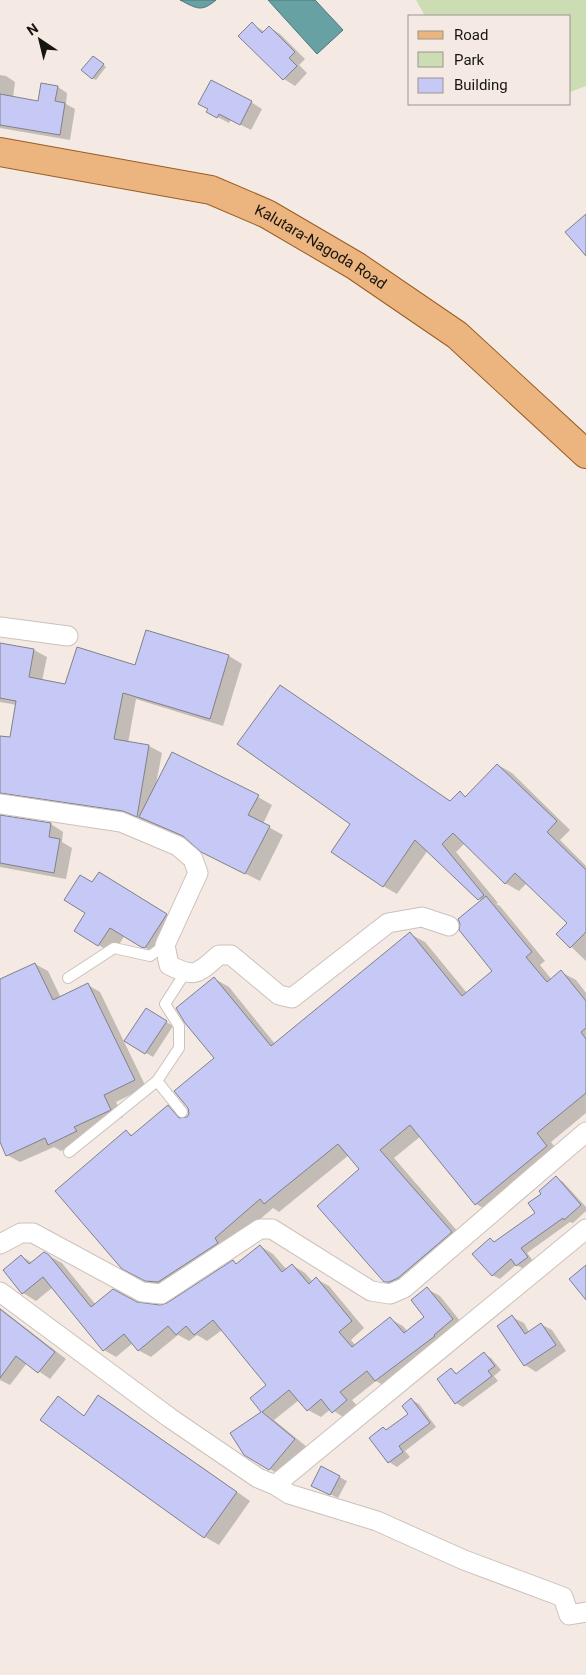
<svg xmlns="http://www.w3.org/2000/svg" width="586" height="1675" font-family="Roboto,sans-serif">
	<style>
		.green { fill: #ccddb3 }
		.water { fill: #67a1a4; stroke: #4f7778 }
		.shadow { fill: #0003 }
		.building { fill: #c6c9f5; stroke: #80818a }
		.lines { fill: none; stroke-linecap: round; stroke-linejoin: round }
		.lane-casing { stroke: #cbc1bb; stroke-width: 12 }
		.street-casing { stroke: #cbc1bb; stroke-width: 21 }
		.primary-casing { stroke: #995d21; stroke-width: 30 }
		.lane { stroke: #fff; stroke-width: 10 }
		.street { stroke: #fff; stroke-width: 19 }
		.primary { stroke: #ecb57f; stroke-width: 28 }
		.labels { text-anchor: middle; dominant-baseline: central; stroke-width: 5; stroke-linejoin: round; paint-order: stroke }
		.street-label { font-size: 15px; fill: #171411; stroke: #f4eae3 }
	</style>
	<rect width="100%" height="100%" fill="#f4eae3"/>
	<polygon class="green" points="416,0 586,0 586,86 570,92 570,16 425,16"/>
	<g class="water">
		<path d="M 180,0 L 216,0 C 201,13 196,8 180,0 Z"/>
		<polygon points="268,0 315,0 343,30 317,54"/>
	</g>
	<g class="shadow">
		<polygon points="252,24 265,32 269,27 280,34 305,59 299,65 307,73 295,86 284,79 240,36"/>
		<polygon points="97,59 106,67 96,80 92,78"/>
		<polygon points="0,75 6,76 15,82 13,98 39,102 58,87 67,93 66,104 75,109 70,140 0,128"/>
		<polygon points="251,102 262,109 251,130 231,120 229,123 208,112"/>
		<polygon points="147,631 229,656 242,664 223,726 136,699 128,743 149,746 162,753 156,784 258,797 272,805 263,824 283,835 260,881 217,859 189,839 137,818 15,800 2,810 2,816 51,824 63,832 62,842 72,848 66,879 0,867 0,737 11,738 17,705 0,702 0,644 34,650 47,657 42,681 66,685 136,666"/>
		<polygon points="280,686 451,802 460,793 467,797 498,765 512,773 570,830 560,840 586,866 586,961 558,934 569,923 527,883 519,891 505,883 465,843 456,852 498,903 496,904 500,906 545,961 540,965 552,980 561,972 576,980 586,993 586,1113 551,1142 561,1155 490,1212 476,1204 421,1136 394,1158 466,1241 400,1289 385,1281 361,1169 349,1155 279,1212 273,1208 228,1247 161,1289 139,1276 126,1132 134,1136 168,1107 185,1118 187,1118 216,1058 215,979 229,987 275,1044 410,934 425,942 467,993 494,971 482,901 428,850 397,894 383,886"/>
		<polygon points="114,882 181,923 157,955 125,935 113,954 76,931 87,913 93,883"/>
		<polygon points="35,964 48,971 61,998 88,985 100,992 146,1087 116,1102 123,1117 86,1134 88,1138 61,1151 54,1147 20,1162 7,1155 0,1139 0,981"/>
		<polygon points="146,1010 173,1026 153,1057 126,1041"/>
		<polygon points="556,1178 563,1182 586,1207 586,1211 573,1223 570,1222 527,1253 534,1262 524,1269 516,1265 500,1279 492,1275 490,1239 496,1242 537,1214 543,1194"/>
		<polygon points="260,1246 273,1254 287,1270 292,1265 305,1273 313,1282 316,1279 329,1286 364,1328 351,1340 356,1346 390,1319 403,1326 408,1332 426,1317 427,1289 440,1296 465,1327 388,1388 376,1381 352,1400 359,1408 346,1419 331,1409 321,1417 308,1410 299,1400 274,1420 307,1447 283,1477 245,1454 232,1434 263,1412 252,1399 268,1385 222,1330 207,1341 197,1335 189,1341 178,1335 151,1357 138,1350 133,1343 116,1357 104,1350 53,1287 36,1301 23,1293 4,1270 21,1256 33,1263 44,1253 62,1263 96,1305 137,1303 161,1306 168,1305 233,1262 238,1265"/>
		<polygon points="0,1308 66,1359 50,1379 27,1363 10,1385 0,1380"/>
		<polygon points="512,1317 524,1323 529,1332 541,1324 552,1330 566,1351 536,1372 525,1365"/>
		<polygon points="484,1354 491,1358 501,1370 494,1376 498,1381 463,1407 456,1403 451,1370 458,1374"/>
		<polygon points="99,1397 113,1405 250,1501 219,1545 205,1537 41,1420 58,1398 85,1416"/>
		<polygon points="412,1400 419,1404 436,1427 405,1451 410,1457 397,1467 389,1462 371,1438 384,1428 388,1431 410,1414"/>
		<polygon points="322,1468 347,1481 338,1498 320,1489"/>
	</g>
	<g class="building">
		<polygon points="252,22 262,33 269,26 295,52 289,58 297,66 283,80 238,36"/>
		<polygon points="93,56 104,64 92,79 81,70"/>
		<polygon points="211,80 252,101 240,125 219,114 217,118 206,112 208,109 198,104"/>
		<polygon points="41,83 58,86 55,101 65,103 60,135 0,125 0,94 38,101"/>
		<polygon points="586,214 586,256 565,232"/>
		<polygon points="146,630 229,655 210,719 123,693 114,739 149,745 137,817 123,811 0,793 0,736 10,737 16,701 0,698 0,643 34,649 29,677 65,684 77,647 135,665"/>
		<polygon points="280,685 450,801 460,791 465,797 497,764 557,821 547,832 586,870 586,932 570,948 556,934 567,923 515,873 505,884 453,833 442,844 484,895 478,900 415,840 383,887 331,852 350,824 237,744"/>
		<polygon points="172,752 259,795 248,815 270,826 245,874 201,852 183,836 139,817"/>
		<polygon points="0,815 51,823 49,837 60,839 54,873 0,863"/>
		<polygon points="99,872 167,914 145,948 141,947 110,928 98,946 74,931 85,913 64,900 80,875 92,882"/>
		<polygon points="486,896 532,952 526,957 547,982 561,970 586,1001 586,1028 581,1032 586,1039 586,1093 537,1133 547,1146 475,1205 410,1125 380,1150 452,1232 398,1278 389,1282 384,1282 317,1206 359,1169 338,1144 264,1204 260,1199 215,1238 218,1243 158,1282 145,1281 122,1269 55,1191 126,1130 131,1136 168,1105 179,1118 187,1117 189,1114 188,1108 174,1091 214,1058 185,1023 176,1008 214,977 271,1046 410,932 462,996 492,971 459,930 460,924 458,919"/>
		<polygon points="35,963 53,1000 88,983 135,1080 104,1095 111,1110 74,1127 77,1131 48,1145 45,1138 6,1156 0,1142 0,979"/>
		<polygon points="146,1008 167,1021 145,1054 124,1041"/>
		<polygon points="556,1176 581,1205 564,1220 563,1218 521,1248 528,1257 516,1266 511,1259 492,1276 472,1254 490,1238 494,1242 535,1213 528,1203 541,1194 539,1191"/>
		<polygon points="260,1245 282,1272 292,1264 309,1284 316,1277 352,1321 339,1332 352,1347 390,1317 404,1333 424,1317 411,1300 427,1287 453,1319 434,1335 435,1336 375,1381 367,1371 340,1392 347,1400 332,1413 321,1399 307,1411 289,1390 262,1412 295,1439 269,1470 244,1455 230,1433 261,1412 250,1398 266,1385 213,1320 194,1335 186,1326 176,1335 168,1326 138,1351 124,1334 103,1351 43,1277 22,1294 3,1270 21,1255 29,1264 44,1252 49,1255 91,1307 113,1289 137,1302 160,1305 167,1303 233,1260 236,1264"/>
		<polygon points="586,1265 586,1300 569,1279"/>
		<polygon points="0,1309 55,1352 38,1373 16,1356 0,1378"/>
		<polygon points="512,1315 525,1334 541,1323 556,1345 524,1366 497,1326"/>
		<polygon points="484,1352 495,1366 488,1371 492,1376 455,1404 437,1379 451,1368 456,1374"/>
		<polygon points="98,1395 237,1492 204,1538 40,1420 58,1396 84,1416"/>
		<polygon points="411,1398 430,1423 399,1446 403,1452 388,1463 369,1438 383,1427 386,1430 408,1414 402,1406"/>
		<polygon points="321,1466 340,1476 330,1495 311,1486"/>
	</g>
	<g class="lines">
		<g class="lane-casing">
			<g id="lane">
				<polyline points="68,978 114,948 150,956 165,945"/>
				<polyline points="157,1081 182,1112"/>
				<polyline points="69,1152 157,1081 179,1048 179,1026 165,1004 185,973"/>
			</g>
		</g>
		<g class="street-casing">
			<g id="street">
				<polyline points="0,627 68,636"/>
				<path d="M 0,804 L 121,822 L 178,846 L 193,859 L 198,873 L 165,945 L 169,965 C 196,979 198,973 219,955 L 231,955 L 279,995 L 292,998 L 388,923 L 422,917 L 449,926"/>
				<polyline points="0,1244 21,1233 33,1233 142,1292 161,1294 260,1229 272,1229 371,1291 390,1294 404,1288 586,1132"/>
				<polyline points="0,1292 170,1418 258,1478 275,1485 289,1494 377,1521 464,1560 563,1597 569,1615 586,1612"/>
				<polyline points="275,1485 586,1229"/>
			</g>
		</g>
		<g class="primary-casing">
			<g id="primary">
				<path id="s1" d="M 0,152 L 211,190 L 267,214 L 356,266 L 457,335 L 586,454"/>
			</g>
		</g>
		<use href="#lane" class="lane"/>
		<use href="#street" class="street"/>
		<use href="#primary" class="primary"/>
	</g>
	<g class="labels">
		<g class="street-label">
			<text stroke="none"><textPath href="#s1" startOffset="338">Kalutara-Nagoda Road</textPath></text>
		</g>
	</g>
	<rect x="408" y="15" width="162" height="90" fill="#f4eae3" stroke="#9c948f"/>
	<rect x="418" y="31" width="25" height="8" fill="#ecb57f" stroke="#9c948f"/>
	<text x="454" y="40" font-size="15" fill="#171411">Road</text>
	<rect x="418" y="52" width="25" height="15" fill="#ccddb3" stroke="#9c948f"/>
	<text x="454" y="65" font-size="15" fill="#171411">Park</text>
	<rect x="418" y="78" width="25" height="15" fill="#c6c9f5" stroke="#9c948f"/>
	<text x="454" y="90" font-size="15" fill="#171411">Building</text>
	<g transform="translate(40 40) rotate(325)" stroke="#f4eae3" stroke-width="4" paint-order="stroke">
	<path d="M0-4L9 19L0 12L-9 19Z" fill="#171411"/>
	<text y="-8" font-size="14" font-weight="bold" text-anchor="middle" fill="#171411">N</text>
	</g>
</svg>
